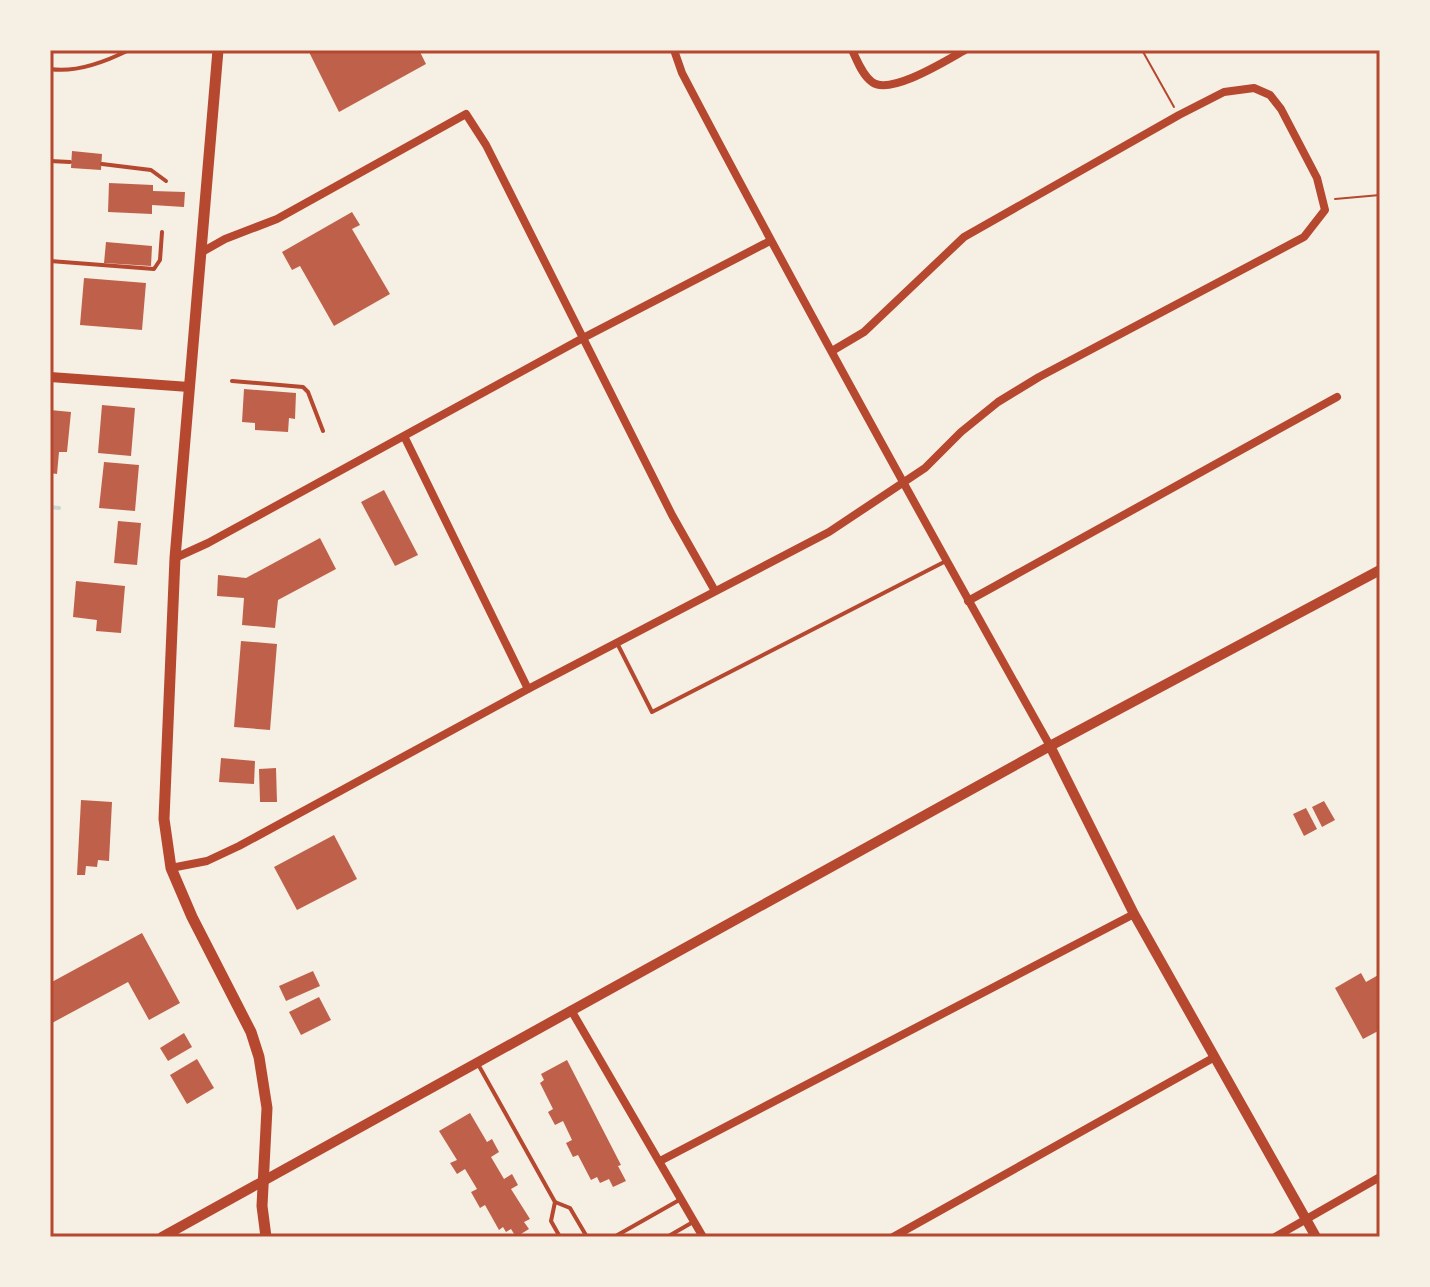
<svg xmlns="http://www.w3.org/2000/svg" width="1430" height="1287" font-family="Mulish,sans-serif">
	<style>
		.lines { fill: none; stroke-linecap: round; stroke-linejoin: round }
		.stream { stroke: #c9d6d2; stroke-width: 4 }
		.building { fill: #bf614a }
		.path { stroke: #b5482f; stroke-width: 2 }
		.service { stroke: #b5482f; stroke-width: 4 }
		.minor { stroke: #b5482f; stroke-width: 8 }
		.tertiary { stroke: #b5482f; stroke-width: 10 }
		.secondary { stroke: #b5482f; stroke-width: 11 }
		.neatline { fill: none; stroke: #b5482f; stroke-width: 3 }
	</style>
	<rect width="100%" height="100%" fill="#f6efe4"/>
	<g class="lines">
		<polyline class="stream" points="50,507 59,508"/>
	</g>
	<g class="building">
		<polygon points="308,50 419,50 426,64 339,112"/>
		<polygon points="72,151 102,154 101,170 71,168"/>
		<polygon points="109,183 153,185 153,191 185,192 184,207 152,205 152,214 108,212"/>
		<polygon points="352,212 360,225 352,229 390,294 334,326 300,266 292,270 282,252"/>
		<polygon points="106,242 152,246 151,266 104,263"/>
		<polygon points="84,278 146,283 142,330 80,325"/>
		<polygon points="244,389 296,393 295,419 289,418 288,432 255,430 255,423 242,422"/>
		<polygon points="102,405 135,408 131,456 98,453"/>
		<polygon points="50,410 71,412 67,452 59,452 57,474 50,473"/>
		<polygon points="104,462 139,465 135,511 99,508"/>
		<polygon points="384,490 418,555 395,566 361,502"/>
		<polygon points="118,521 141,523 137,565 114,563"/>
		<polygon points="320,538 336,569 278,600 275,628 242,625 244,598 217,596 218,575 246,578"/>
		<polygon points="76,581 125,586 121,633 96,631 97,620 73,617"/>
		<polygon points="241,641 277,644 270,730 234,727"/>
		<polygon points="221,758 255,761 254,784 219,782"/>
		<polygon points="276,768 277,802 260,802 259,769"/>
		<polygon points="81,800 112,802 109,861 98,860 97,867 86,866 85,875 77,875"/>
		<polygon points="1324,801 1335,820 1322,827 1312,807"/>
		<polygon points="1306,808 1317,829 1304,836 1293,814"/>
		<polygon points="334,835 357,879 297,910 274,867"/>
		<polygon points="142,933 180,1003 149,1020 128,982 52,1023 50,983"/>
		<polygon points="313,971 320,986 286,1001 279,986"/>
		<polygon points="1361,973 1366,982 1380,974 1380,1030 1363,1039 1335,988"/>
		<polygon points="319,997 331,1020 301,1035 289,1012"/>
		<polygon points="184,1033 192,1047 168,1061 160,1048"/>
		<polygon points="197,1059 214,1088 187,1104 170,1075"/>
		<polygon points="567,1060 621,1165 618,1166 626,1181 613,1187 609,1179 600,1183 597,1177 591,1180 578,1155 573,1157 566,1143 572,1140 563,1121 555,1125 548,1112 553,1109 540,1083 544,1080 541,1074"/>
		<polygon points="470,1113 487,1142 492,1139 499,1152 491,1157 504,1179 512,1174 518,1185 511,1189 530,1219 524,1222 529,1229 516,1237 511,1229 506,1232 503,1227 499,1230 485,1205 480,1208 471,1192 477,1189 465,1169 457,1174 450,1163 457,1160 439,1131"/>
	</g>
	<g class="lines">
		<g class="path">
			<polyline points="1142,50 1174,107"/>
			<polyline points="1335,199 1380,195"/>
		</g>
		<g class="service">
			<path d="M 50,69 C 75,73 107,61 129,50"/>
			<polyline points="50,161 70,162"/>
			<polyline points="102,164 151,170 166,181"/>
			<polyline points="50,261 154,269 160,260 162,232"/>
			<polyline points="232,381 303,387 308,392 323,431"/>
			<polyline points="618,645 652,712 946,561"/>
			<polyline points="479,1066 555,1202 570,1208 587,1237"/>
			<polyline points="555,1202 551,1221 560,1237"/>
			<polyline points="614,1237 681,1199"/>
			<polyline points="667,1237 693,1222"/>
		</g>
		<g class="minor">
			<path d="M 674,50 L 682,73 C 801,300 925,523 1050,746"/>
			<path d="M 852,50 C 857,60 862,75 872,82 C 890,96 947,60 965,50"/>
			<polyline points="202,252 225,239 277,219 466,114 486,145 672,515 715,591"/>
			<polyline points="405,438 528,689"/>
			<polyline points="175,558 208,543 583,338 770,241"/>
			<polyline points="968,601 1337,397"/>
			<polyline points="171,868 207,861 239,846 528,689 829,532 925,468 961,432 998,402 1039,377 1304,237 1325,210 1317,178 1281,109 1270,95 1254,88 1224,92 1179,115 964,237 864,332 832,351"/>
			<polyline points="571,1010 703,1237"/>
			<polyline points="660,1161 1134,914"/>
			<polyline points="893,1237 1213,1058"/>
			<polyline points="1275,1237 1380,1177"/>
		</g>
		<g class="tertiary">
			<polyline points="50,377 189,387"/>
			<polyline points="1050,746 1134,914 1316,1237"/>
			<polyline points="162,1237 1050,746 1380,570"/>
		</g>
		<polyline class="secondary" points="218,50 175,558 164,819 171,868 192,917 251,1032 259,1057 267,1108 262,1206 266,1237"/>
	</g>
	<rect width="1430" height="1287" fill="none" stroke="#f6efe4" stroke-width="104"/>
	<rect x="52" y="52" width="1326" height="1183" class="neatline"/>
</svg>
